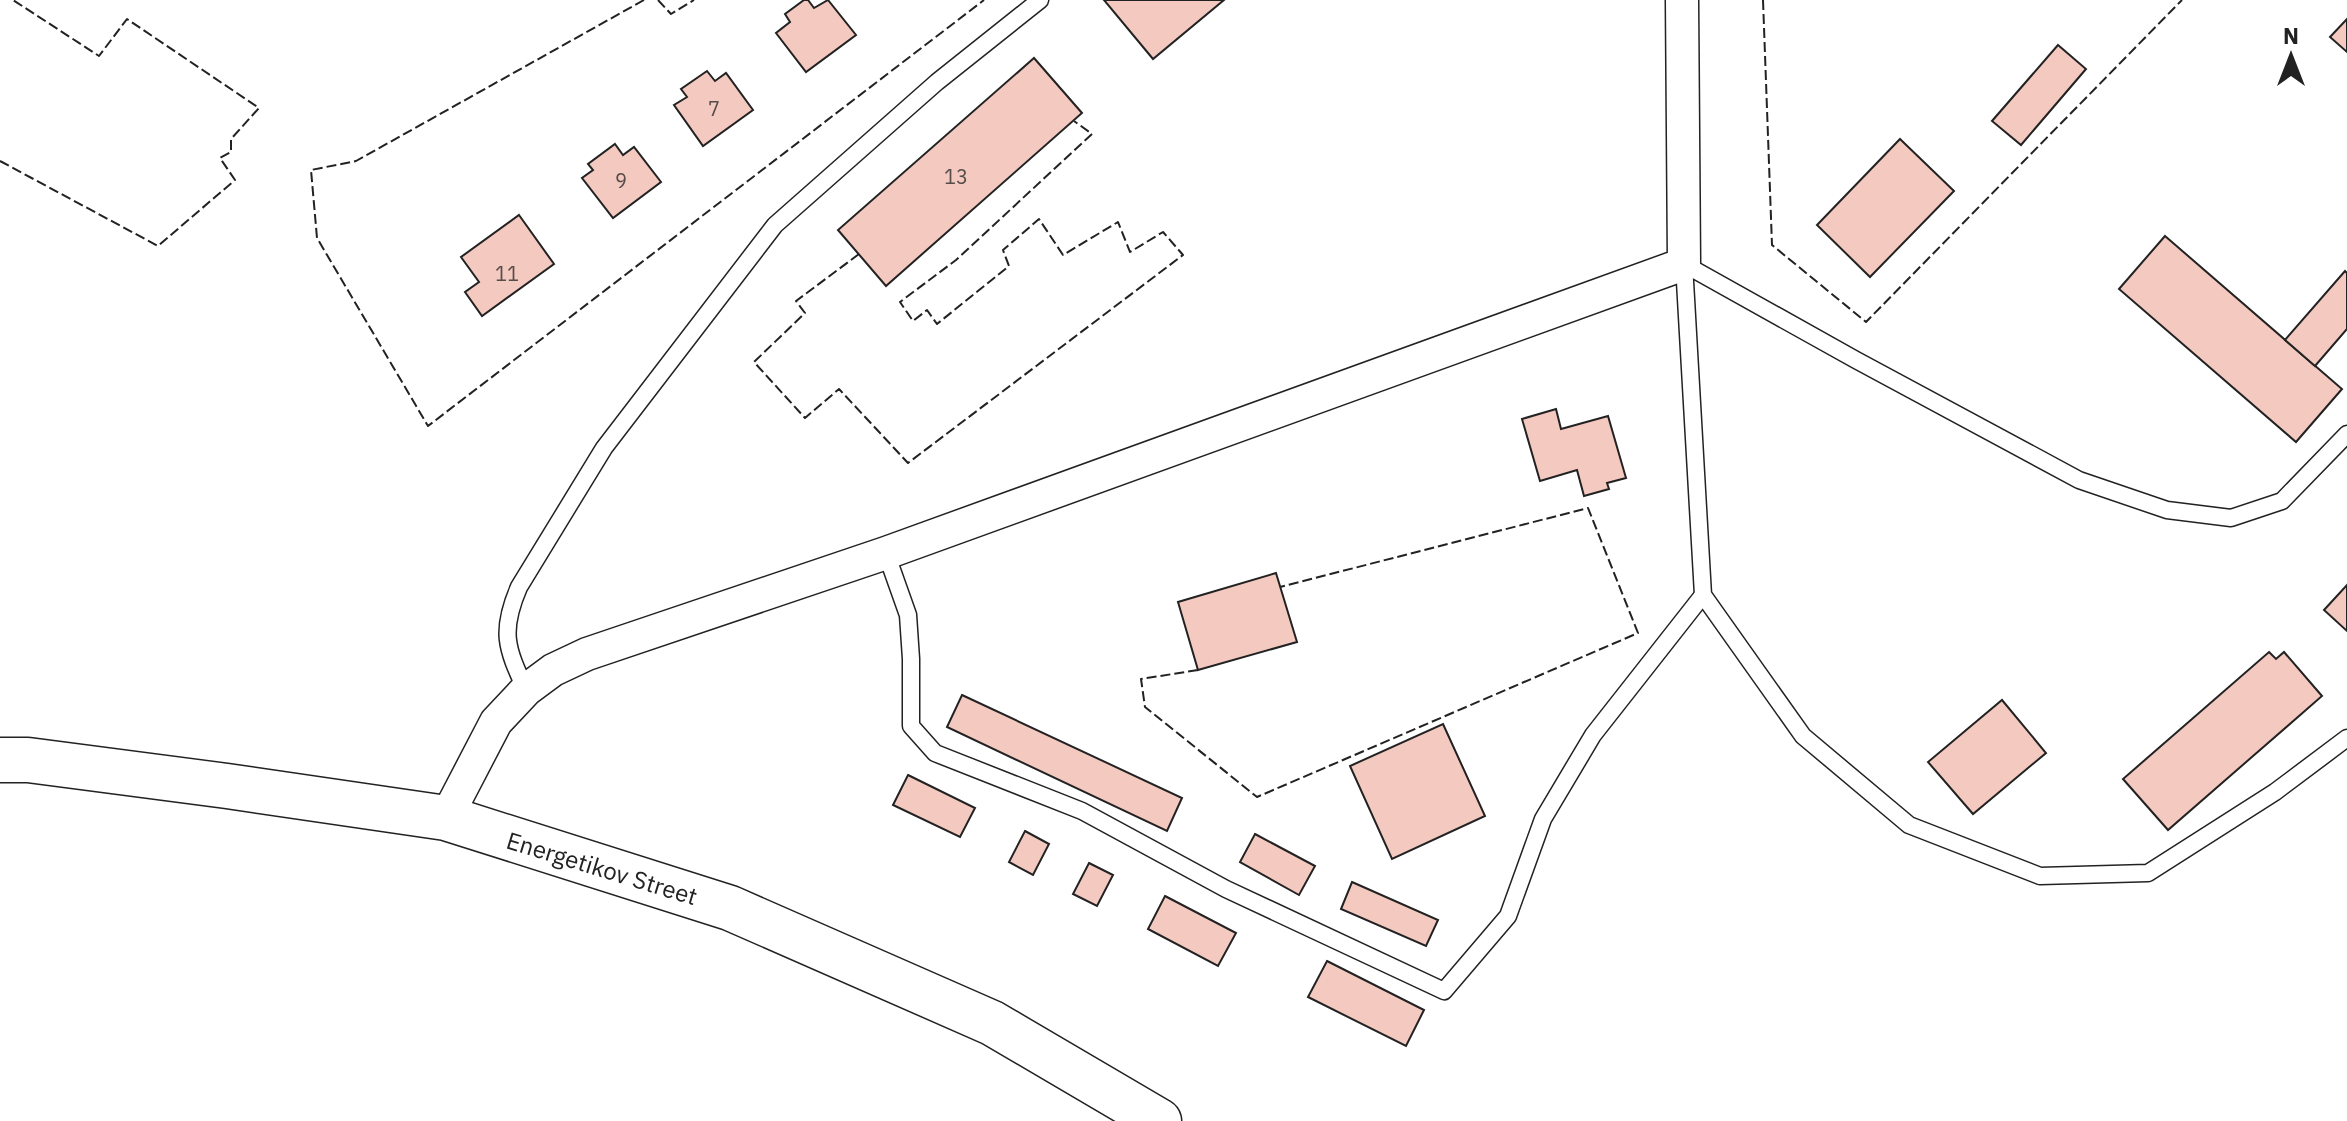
<svg xmlns="http://www.w3.org/2000/svg" width="2347" height="1121" font-family="'IBM Plex Sans',sans-serif">
	<style>
		.building { fill: #f3c9c0; stroke: #222; stroke-width: 2 }
		.lines { fill: none; stroke-linecap: round; stroke-linejoin: round }
		.service-casing { stroke: #222; stroke-width: 19 }
		.minor-casing { stroke: #222; stroke-width: 35 }
		.secondary-casing { stroke: #222; stroke-width: 47 }
		.service { stroke: #fff; stroke-width: 16 }
		.minor { stroke: #fff; stroke-width: 32 }
		.secondary { stroke: #fff; stroke-width: 44 }
		.fence { stroke: #222; stroke-width: 2; stroke-dasharray: 10 4; stroke-linecap: butt }
		.labels { text-anchor: middle; dominant-baseline: central; stroke-width: 6; stroke-linejoin: round; paint-order: stroke }
		.number-label { font-size: 20px; fill: #564c4a }
		.street-label { font-size: 24px; fill: #222; stroke: #fff }
	</style>
	<rect width="100%" height="100%" fill="#fff"/>
	<g class="building">
		<polygon points="804,0 808,0 814,8 828,0 856,35 806,72 776,33 790,22 785,14"/>
		<polygon points="1104,0 1224,0 1153,59"/>
		<polygon points="2347,19 2347,52 2330,37"/>
		<polygon points="2058,45 2086,69 2021,145 1992,121"/>
		<polygon points="1034,58 1082,113 886,286 838,230"/>
		<polygon points="707,71 715,81 726,73 753,110 703,146 674,105 687,97 681,89"/>
		<polygon points="1900,139 1954,191 1870,277 1817,225"/>
		<polygon points="615,144 623,155 634,147 661,182 613,218 582,178 593,170 588,164"/>
		<polygon points="519,215 554,264 482,316 465,292 479,282 461,257"/>
		<polygon points="2165,236 2342,389 2296,442 2119,289"/>
		<polygon points="2345,271 2347,273 2347,329 2315,366 2285,340"/>
		<polygon points="1556,409 1561,429 1608,416 1626,478 1607,483 1609,489 1584,496 1577,470 1540,481 1522,419"/>
		<polygon points="1276,573 1297,642 1198,670 1178,602"/>
		<polygon points="2347,585 2347,631 2324,610"/>
		<polygon points="2269,652 2276,659 2284,652 2322,696 2168,830 2123,779"/>
		<polygon points="962,695 1182,798 1167,831 947,727"/>
		<polygon points="2002,700 2046,753 1973,814 1928,762"/>
		<polygon points="1443,724 1485,816 1392,859 1350,766"/>
		<polygon points="908,775 975,808 960,837 893,805"/>
		<polygon points="1025,831 1049,844 1033,875 1009,862"/>
		<polygon points="1255,834 1315,866 1299,895 1240,862"/>
		<polygon points="1089,863 1113,875 1097,906 1073,894"/>
		<polygon points="1352,882 1438,920 1426,946 1341,909"/>
		<polygon points="1165,896 1236,933 1218,966 1148,929"/>
		<polygon points="1327,961 1424,1010 1406,1046 1308,997"/>
	</g>
	<g class="lines">
		<g class="service-casing">
			<g id="service">
				<polyline points="2347,434 2282,501 2231,518 2167,510 2079,480 1856,360 1684,264 1703,595 1803,736 1909,825 2040,876 2148,873 2275,792 2347,738"/>
				<polyline points="886,553 908,615 911,659 911,726 935,753 1082,811 1226,889 1444,991 1508,916 1543,819 1593,735 1703,595"/>
				<path d="M 526,690 C 506,648 500,631 519,587 L 604,448 L 775,225 L 937,82 L 1040,0"/>
			</g>
		</g>
		<g class="minor-casing">
			<polyline id="minor" points="446,818 496,722 526,690 553,670 587,654 886,553 1684,264 1682,0"/>
		</g>
		<g class="secondary-casing">
			<polyline id="secondary" points="0,760 28,760 227,786 446,818 730,908 992,1023 1159,1121"/>
		</g>
		<use href="#service" class="service"/>
		<use href="#minor" class="minor"/>
		<use href="#secondary" class="secondary"/>
		<g class="fence">
			<polyline points="644,0 356,161 311,170 317,238 428,426 984,0"/>
			<polyline points="658,0 671,14 694,0"/>
			<polyline points="1763,0 1772,245 1866,322 2182,0"/>
			<polyline points="0,161 158,246 235,180 220,158 231,152 231,139 259,108 127,19 99,56 13,0"/>
			<polyline points="859,254 796,301 805,313 754,362 805,418 839,389 908,463 1183,255 1163,232 1130,252 1118,222 1063,255 1039,219 1003,250 1009,266 937,324 927,310 913,321 900,302 956,260 1092,134 1074,121"/>
			<polyline points="1198,670 1141,679 1145,707 1257,797 1638,633 1588,508 1280,587"/>
		</g>
	</g>
	<g class="labels">
		<g class="number-label">
			<text x="714" y="108">7</text>
			<text x="956" y="176">13</text>
			<text x="621" y="180">9</text>
			<text x="507" y="273">11</text>
		</g>
		<g class="street-label">
			<text transform="translate(602 868) rotate(17)">Energetikov Street</text>
		</g>
	</g>
	<g transform="translate(2291 56)" stroke="#ffffff" stroke-width="6" paint-order="stroke">
	<path d="M0-6L14 30L0 20L-14 30Z" fill="#222222"/>
	<text y="-12" font-size="22" font-weight="bold" text-anchor="middle" fill="#222222">N</text>
	</g>
</svg>
